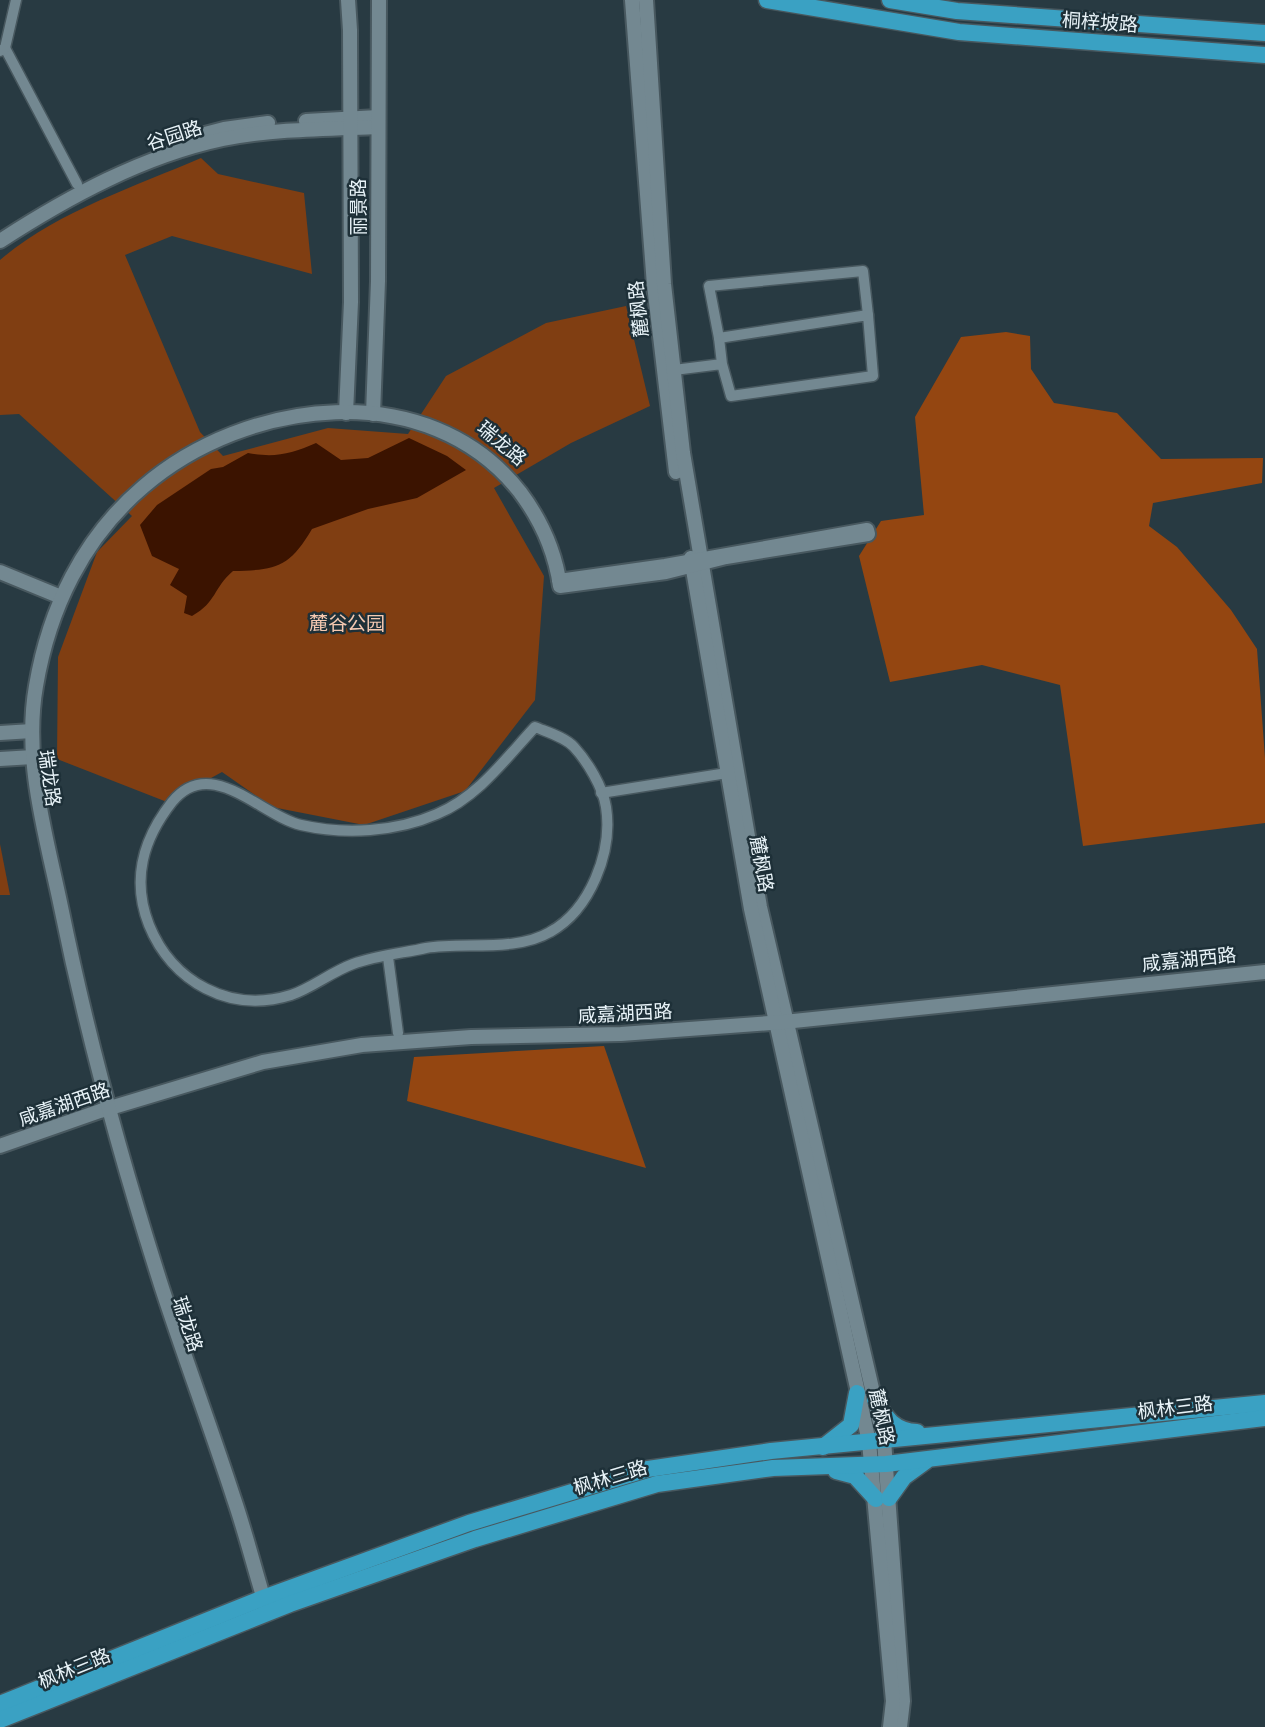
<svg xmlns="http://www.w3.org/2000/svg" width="1265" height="1727" font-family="'Open Sans','Noto Sans SC',sans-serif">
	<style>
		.green { fill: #803e12 }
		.forest { fill: #944611 }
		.water { fill: #3b1300 }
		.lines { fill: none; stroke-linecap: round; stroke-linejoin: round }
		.street-casing { stroke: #48585f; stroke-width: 13 }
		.secondary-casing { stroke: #48585f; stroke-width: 18 }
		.primary-casing { stroke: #48585f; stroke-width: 19 }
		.street { stroke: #738891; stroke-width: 10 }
		.secondary { stroke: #738891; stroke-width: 14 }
		.primary { stroke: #3aa1c3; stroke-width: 16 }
		.labels { text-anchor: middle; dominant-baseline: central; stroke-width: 5; stroke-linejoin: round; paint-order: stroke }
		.street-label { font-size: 19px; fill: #e8f3f8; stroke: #1e3038 }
		.park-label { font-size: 19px; fill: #f5c9b1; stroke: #1e3038 }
	</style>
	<rect width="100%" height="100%" fill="#283a42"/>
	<g class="green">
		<path d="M 201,158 L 218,174 L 304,193 L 312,274 L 172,236 L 125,255 L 200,432 L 223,456 L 328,428 L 408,434 L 446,376 L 546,323 L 626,306 L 650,406 L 571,443 L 494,488 L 544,576 L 535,700 L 465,791 L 364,825 L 272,807 L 222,772 L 167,802 L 57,759 L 58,657 L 97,552 L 132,516 L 19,414 L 0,415 L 0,260 C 56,212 134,187 201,158 Z"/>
		<polygon points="0,844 10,895 0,895"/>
	</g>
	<g class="forest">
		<polygon points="1006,332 1030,336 1031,369 1054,403 1117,413 1161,459 1263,458 1262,483 1153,503 1149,526 1177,547 1231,610 1257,649 1265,758 1265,823 1083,846 1060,685 982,665 890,682 859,556 881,521 924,515 915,417 961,337"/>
		<polygon points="604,1046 646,1168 407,1101 414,1057"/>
	</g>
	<path class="water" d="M 409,438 L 447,456 L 466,470 L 417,498 L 368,509 L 312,529 C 289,568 276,570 233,571 C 213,588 217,602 192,616 L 184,613 L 187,596 L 170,585 L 179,569 L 152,556 L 140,525 L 157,505 L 211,469 L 223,467 L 248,453 C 275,458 291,454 316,443 L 341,460 L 368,458 Z"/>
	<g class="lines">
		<g class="street-casing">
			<g id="street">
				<polyline points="5,48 77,184"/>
				<polyline points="0,51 5,48 16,0"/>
				<polyline points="719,338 709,286 863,271 868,315"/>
				<polyline points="674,370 722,364 731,396 873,376 868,315 719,338 722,364"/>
				<path d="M 535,727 C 547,732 565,737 574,747 C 587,761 603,787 606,807 C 613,852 590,910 550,932 C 516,952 465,942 426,948 C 403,953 375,956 353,964 C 331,972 312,988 291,995 C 230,1014 172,982 149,925 C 131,879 143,839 172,802 C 211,754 261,816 301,825 C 345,835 396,832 437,814 C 478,797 506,758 535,727 Z"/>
				<polyline points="601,793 727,773"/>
				<polyline points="388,957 398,1033"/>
			</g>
		</g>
		<g class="secondary-casing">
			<g id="secondary">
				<polyline points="632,0 654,285 676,472"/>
				<polyline points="646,0 664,284 683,453 760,907 884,1440 903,1701 900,1727"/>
				<polyline points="306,121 378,117"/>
				<polyline points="178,141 224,129 268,123"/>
				<path d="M 0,241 C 68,197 143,156 223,139 C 273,129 326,129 378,127"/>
				<polyline points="346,413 351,302 350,30 348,0"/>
				<polyline points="373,414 378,281 379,0"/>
				<polyline points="691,558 751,909 869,1442 893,1701 890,1727"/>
				<polyline points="0,572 61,597"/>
				<polyline points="0,733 32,731"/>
				<polyline points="0,759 33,757"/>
				<polyline points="0,1146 100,1111 263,1062 362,1045 471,1037 621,1034 784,1022 1265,972"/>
				<path d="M 266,1606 C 255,1571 246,1534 234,1499 C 211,1428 185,1359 162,1288 C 122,1163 87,1035 61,907 C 46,835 23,760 36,686 C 49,609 83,538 143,487 C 246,398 428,375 520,492 C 541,520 555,551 560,586 L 666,572 L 726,557 L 868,534 L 867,530 L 665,566 L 559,581"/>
			</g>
		</g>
		<g class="primary-casing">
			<g id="primary">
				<polyline points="767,0 959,32 1265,55"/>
				<polyline points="890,0 957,11 1265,33"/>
				<path d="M 875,1400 C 886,1418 894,1431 917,1432"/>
				<polyline points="823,1447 851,1425 857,1393"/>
				<polyline points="836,1471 855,1476 876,1499"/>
				<polyline points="889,1498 904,1477 926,1461"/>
				<polyline points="0,1704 263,1598 469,1523 648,1469 771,1451 1265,1403"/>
				<polyline points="0,1720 290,1604 475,1539 657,1484 773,1468 886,1464 1265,1418"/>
			</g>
		</g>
		<use href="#street" class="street"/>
		<use href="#secondary" class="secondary"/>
		<use href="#primary" class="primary"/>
	</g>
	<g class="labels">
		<g class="street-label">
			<text transform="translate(1100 22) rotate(4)">桐梓坡路</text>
			<text transform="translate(174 135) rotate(-18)">谷园路</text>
			<text transform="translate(358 207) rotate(-90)">丽景路</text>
			<text transform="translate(638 309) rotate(-96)">麓枫路</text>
			<text transform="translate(502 443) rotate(40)">瑞龙路</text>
			<text transform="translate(50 778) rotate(82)">瑞龙路</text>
			<text transform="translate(762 864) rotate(80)">麓枫路</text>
			<text transform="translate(1189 959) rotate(-6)">咸嘉湖西路</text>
			<text transform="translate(625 1013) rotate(-3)">咸嘉湖西路</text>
			<text transform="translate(64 1104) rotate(-19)">咸嘉湖西路</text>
			<text transform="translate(188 1324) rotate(72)">瑞龙路</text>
			<text transform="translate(1175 1407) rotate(-7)">枫林三路</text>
			<text transform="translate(882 1417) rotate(78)">麓枫路</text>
			<text transform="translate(610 1477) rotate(-17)">枫林三路</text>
			<text transform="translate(74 1668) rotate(-22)">枫林三路</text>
		</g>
		<g class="park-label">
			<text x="347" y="623">麓谷公园</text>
		</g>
	</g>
</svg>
